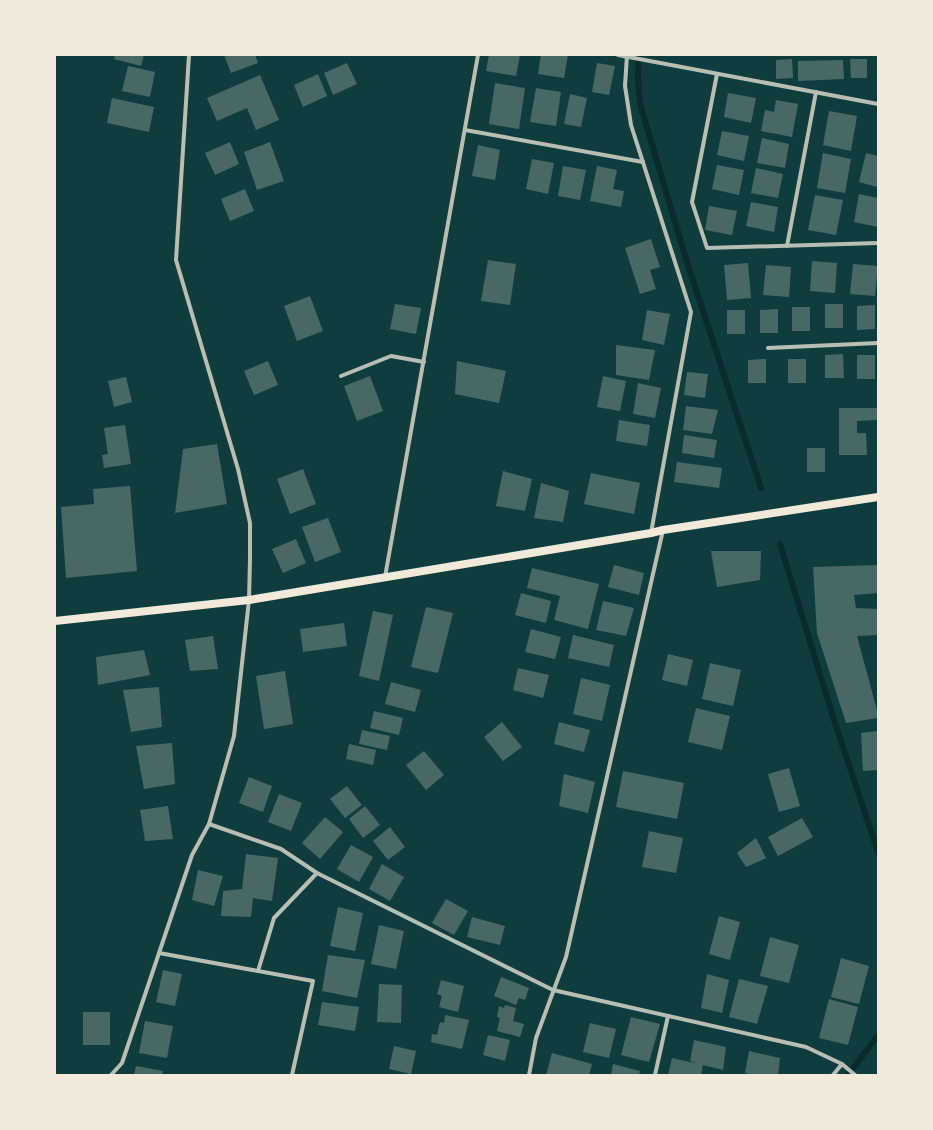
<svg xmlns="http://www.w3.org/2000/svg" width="933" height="1130" font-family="Montserrat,sans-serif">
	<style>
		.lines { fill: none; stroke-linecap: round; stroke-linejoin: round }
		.stream { stroke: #0a2a2b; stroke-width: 6 }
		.building { fill: #486865 }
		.minor { stroke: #b8beb3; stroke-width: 4 }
		.secondary { stroke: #f1e9da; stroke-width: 8 }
	</style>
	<rect width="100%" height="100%" fill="#0f3d3e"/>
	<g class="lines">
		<g class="stream">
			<polyline points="639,55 638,77 640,104 687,262 761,488"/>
			<polyline points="780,544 835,723 878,852"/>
			<polyline points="848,1075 878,1035"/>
		</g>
	</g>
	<g class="building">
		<polygon points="115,55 144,55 141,66 114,59"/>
		<polygon points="224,55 255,55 258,63 231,73"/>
		<polygon points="489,55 520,55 516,76 486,71"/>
		<polygon points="541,55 568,55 564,78 538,74"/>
		<polygon points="792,59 793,78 776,79 776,60"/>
		<polygon points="850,59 867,59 867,78 851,78"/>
		<polygon points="843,60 844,79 798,81 798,61"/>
		<polygon points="347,63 357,84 333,95 324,73"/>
		<polygon points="597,63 615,66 609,95 592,92"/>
		<polygon points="128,66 155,72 150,97 122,91"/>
		<polygon points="318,74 327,96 303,107 294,85"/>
		<polygon points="260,75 279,120 256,130 247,108 217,121 207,98"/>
		<polygon points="495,83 525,88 519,129 489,124"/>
		<polygon points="536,88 561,92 556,126 530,122"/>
		<polygon points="728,93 756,98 751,123 724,117"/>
		<polygon points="570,94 587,98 581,127 564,124"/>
		<polygon points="112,98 154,107 149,132 107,123"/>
		<polygon points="776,100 798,104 792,137 761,131 765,110 774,112"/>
		<polygon points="829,111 857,116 851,151 823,145"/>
		<polygon points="722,131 749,136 744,161 717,155"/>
		<polygon points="762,138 789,144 785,168 757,163"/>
		<polygon points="230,142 239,164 215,175 205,153"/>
		<polygon points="270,142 284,181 257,190 244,152"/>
		<polygon points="478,145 500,150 495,180 472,176"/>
		<polygon points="823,153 851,159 845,193 817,188"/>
		<polygon points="866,153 878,156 877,187 859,182"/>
		<polygon points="532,159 554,163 548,194 526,189"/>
		<polygon points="717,165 744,170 739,195 712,189"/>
		<polygon points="563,166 586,170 580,200 558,196"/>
		<polygon points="597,166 617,170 613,189 624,191 621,207 590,201"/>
		<polygon points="756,168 783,174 778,198 751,193"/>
		<polygon points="245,189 254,211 230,221 221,199"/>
		<polygon points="859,194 878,198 878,227 854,222"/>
		<polygon points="815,195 843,200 836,235 808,230"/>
		<polygon points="751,202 778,207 774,232 746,226"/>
		<polygon points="709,206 737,211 732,235 705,230"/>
		<polygon points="651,239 660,267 650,270 656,289 640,294 625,248"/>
		<polygon points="488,260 516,264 510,305 481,301"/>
		<polygon points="812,261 837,263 835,293 810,291"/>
		<polygon points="748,263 751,298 727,300 724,265"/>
		<polygon points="853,264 878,266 875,296 850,294"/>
		<polygon points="766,265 791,267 789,297 763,295"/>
		<polygon points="310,296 323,331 297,341 284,306"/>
		<polygon points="395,304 421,308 416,334 390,329"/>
		<rect x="825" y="304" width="18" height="24"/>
		<polygon points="875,305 875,329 857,330 857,306"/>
		<rect x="792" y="307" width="18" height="24"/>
		<polygon points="778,309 778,333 760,333 760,310"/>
		<polygon points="647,310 670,314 664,345 642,340"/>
		<rect x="727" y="310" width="18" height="24"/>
		<polygon points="616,345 655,350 649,380 616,375"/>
		<polygon points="843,354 844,378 825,378 825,355"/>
		<rect x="857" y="355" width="18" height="24"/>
		<polygon points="766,359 766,383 748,383 748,360"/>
		<rect x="788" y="359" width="18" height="24"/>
		<polygon points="268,361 278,385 254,395 244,371"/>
		<polygon points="457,361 506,371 499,403 455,394"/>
		<polygon points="687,372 708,374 705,398 684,395"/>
		<polygon points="370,376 383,411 357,421 344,386"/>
		<polygon points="603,376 626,381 620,411 597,407"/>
		<polygon points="126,377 132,402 114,407 108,381"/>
		<polygon points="638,383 661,388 655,418 633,414"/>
		<polygon points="686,406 718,410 712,434 683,430"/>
		<polygon points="839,408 878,408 878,420 857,421 857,433 866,433 867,455 839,455"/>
		<polygon points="619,420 650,425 647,446 616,441"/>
		<polygon points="125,425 131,464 104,468 102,455 108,454 104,428"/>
		<polygon points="684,435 717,440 714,458 682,453"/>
		<polygon points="217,444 227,504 175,513 183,449"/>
		<rect x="807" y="448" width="18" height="24"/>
		<polygon points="677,462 722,468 719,488 674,482"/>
		<polygon points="303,469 316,504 290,514 277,479"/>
		<polygon points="503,471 532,479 525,511 496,506"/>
		<polygon points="591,473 640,483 634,514 584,504"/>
		<polygon points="541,483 569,491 563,522 534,518"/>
		<polygon points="130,486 137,571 66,578 61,507 94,504 93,489"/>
		<polygon points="328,518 341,552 315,562 302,527"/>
		<polygon points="296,539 306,563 283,573 272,549"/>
		<polygon points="711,551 761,551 760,580 717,587"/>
		<polygon points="614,565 644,573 639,595 608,587"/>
		<polygon points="878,565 878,593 854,595 856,608 878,609 878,635 857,636 878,714 878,718 846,723 817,633 813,567"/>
		<polygon points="532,568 599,584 588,629 554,620 560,596 527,588"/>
		<polygon points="521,593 551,601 546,623 515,615"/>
		<polygon points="603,601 634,608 626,636 596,630"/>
		<polygon points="426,607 453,613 438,673 411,667"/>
		<polygon points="373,611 393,615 379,681 359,676"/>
		<polygon points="344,623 347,646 303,652 300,629"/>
		<polygon points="531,629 561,637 555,659 525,652"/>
		<polygon points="573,635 614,645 609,667 568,658"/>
		<polygon points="213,636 218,669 190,671 185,640"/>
		<polygon points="144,650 150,675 98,685 96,657"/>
		<polygon points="668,654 693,660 687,686 662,680"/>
		<polygon points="710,663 741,670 733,706 702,699"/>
		<polygon points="518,668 549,675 543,698 513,690"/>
		<polygon points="285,671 293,724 264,729 256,676"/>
		<polygon points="581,678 610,685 602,721 573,714"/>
		<polygon points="391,682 421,690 415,712 385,704"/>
		<polygon points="159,687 162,727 131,732 123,690"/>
		<polygon points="696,708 730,716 722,750 688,742"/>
		<polygon points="374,711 403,718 399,735 370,728"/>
		<polygon points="502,722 522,747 503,761 484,737"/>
		<polygon points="559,722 590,730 584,752 554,744"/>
		<polygon points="362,730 390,736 387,750 359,744"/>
		<polygon points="878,731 878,770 863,771 861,733"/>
		<polygon points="172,743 175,784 144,789 136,746"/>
		<polygon points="349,744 376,750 373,765 346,759"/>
		<polygon points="424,751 444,775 426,790 406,765"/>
		<polygon points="789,768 800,806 779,812 768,774"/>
		<polygon points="623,771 684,783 677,819 616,807"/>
		<polygon points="564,774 595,782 588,813 559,806"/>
		<polygon points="249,777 272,786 263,812 239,803"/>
		<polygon points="347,786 362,805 345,818 330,799"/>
		<polygon points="279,794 302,803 291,831 268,822"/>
		<polygon points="168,806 173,839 145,841 140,810"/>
		<polygon points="365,806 380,825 363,838 349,819"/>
		<polygon points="325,817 343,832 320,859 302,843"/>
		<polygon points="802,818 813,837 778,856 768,837"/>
		<polygon points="390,827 405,847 388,860 373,841"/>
		<polygon points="649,831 683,838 676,873 642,867"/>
		<polygon points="756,838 766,858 746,867 737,853"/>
		<polygon points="351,845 373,857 359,882 337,869"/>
		<polygon points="246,854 278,858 272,901 253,898 251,917 221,916 223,891 242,889"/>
		<polygon points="382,864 404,877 390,901 369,889"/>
		<polygon points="198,870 223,876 214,906 192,900"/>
		<polygon points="446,899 468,911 454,935 432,923"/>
		<polygon points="338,907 363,913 355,951 330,946"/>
		<polygon points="719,916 740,922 730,960 709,954"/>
		<polygon points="472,917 505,926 500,945 467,937"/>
		<polygon points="379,925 404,931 396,969 371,964"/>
		<polygon points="770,937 799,945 789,983 760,976"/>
		<polygon points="328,955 365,960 357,998 322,991"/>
		<polygon points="841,958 869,966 859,1004 831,997"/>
		<polygon points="163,970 182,974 175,1006 156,1002"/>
		<polygon points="707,974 729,980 722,1013 701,1008"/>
		<polygon points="501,977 529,988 525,1000 519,998 516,1005 494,996"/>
		<polygon points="739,979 768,986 757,1024 729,1017"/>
		<polygon points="441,980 464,986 458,1012 439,1007 442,996 437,994"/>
		<polygon points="379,984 402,985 401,1023 377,1022"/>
		<polygon points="829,999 858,1007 848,1045 819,1038"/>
		<polygon points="322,1002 359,1007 355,1031 318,1025"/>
		<polygon points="505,1005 516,1008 513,1021 524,1024 520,1037 497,1031 500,1018 497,1017 499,1006 504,1008"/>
		<rect x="83" y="1012" width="27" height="33"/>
		<polygon points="445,1015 469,1020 462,1049 431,1042 432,1034 437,1035 440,1022 444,1023"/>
		<polygon points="631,1017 660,1024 649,1062 621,1055"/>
		<polygon points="145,1021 173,1026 167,1058 139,1053"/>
		<polygon points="590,1023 616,1029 609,1058 583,1052"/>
		<polygon points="488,1035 510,1040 505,1061 483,1055"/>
		<polygon points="694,1040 726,1047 723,1070 703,1065 701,1075 668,1075 672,1058 699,1064 690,1061"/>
		<polygon points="394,1046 416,1051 411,1074 389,1069"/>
		<polygon points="749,1051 780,1058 778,1075 754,1075 745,1073"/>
		<polygon points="552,1053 592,1064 589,1075 546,1075"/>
		<polygon points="613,1064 640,1071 639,1075 611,1075"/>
		<polygon points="136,1066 163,1071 162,1075 134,1075"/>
	</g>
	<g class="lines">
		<g class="minor">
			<polyline points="618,55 878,104"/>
			<polyline points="627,55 625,86 631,125 691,312 651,533"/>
			<polyline points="717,74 692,202 707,248 878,243"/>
			<polyline points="465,130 643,162"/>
			<polyline points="787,246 816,92"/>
			<polyline points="768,348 878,343"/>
			<polyline points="341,376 391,356 424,362"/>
			<polyline points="385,577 478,55"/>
			<polyline points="209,824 281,849 317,873 553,990 806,1047 842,1064 855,1075"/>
			<polyline points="159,953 313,981 292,1075"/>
			<polyline points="258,971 274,918 317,873"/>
			<polyline points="111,1075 122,1063 192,855 209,824 234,736 249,600 250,559 250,523 238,469 176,260 189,55"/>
			<polyline points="529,1075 536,1038 566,957 663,530"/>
			<polyline points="655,1075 668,1016"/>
			<polyline points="833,1075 842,1064"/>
		</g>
		<polyline class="secondary" points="55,621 249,600 651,533 663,530 878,497"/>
	</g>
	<rect width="933" height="1130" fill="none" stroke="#f1e9da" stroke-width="112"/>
</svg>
